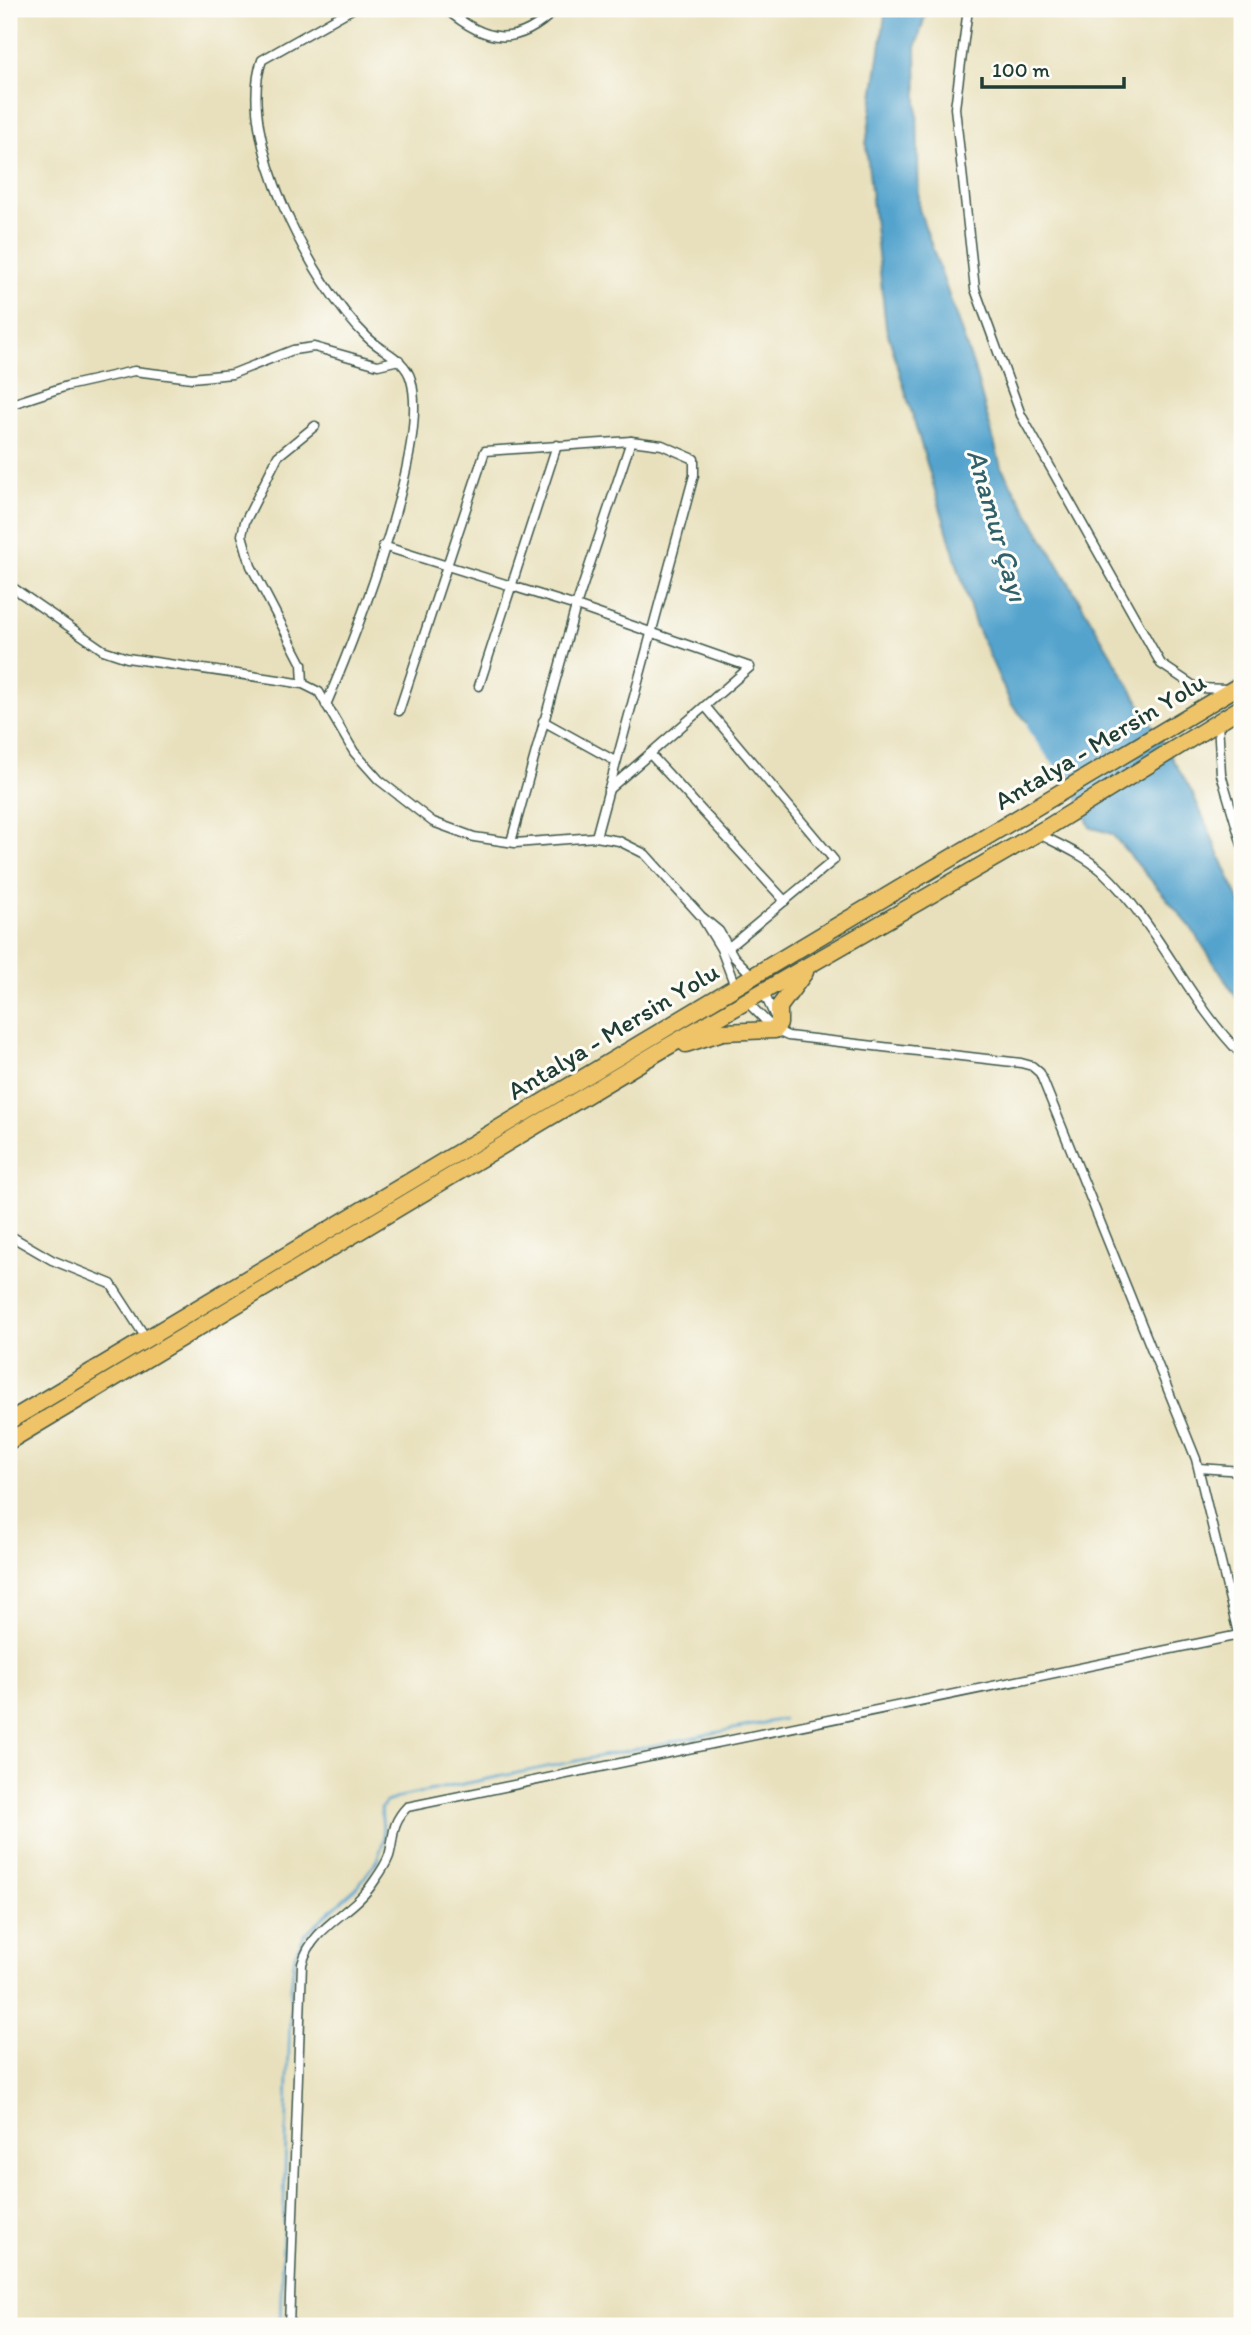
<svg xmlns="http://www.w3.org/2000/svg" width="1251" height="2335" font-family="Itim,sans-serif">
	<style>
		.water { fill: #52a3cd; stroke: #387080; stroke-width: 2 }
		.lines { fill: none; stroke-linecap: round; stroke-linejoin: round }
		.stream { stroke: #52a3cd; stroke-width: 2.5 }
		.river { stroke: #52a3cd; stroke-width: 18 }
		.street-casing { stroke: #3d5548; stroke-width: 11 }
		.highway-casing { stroke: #3d5548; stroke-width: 19 }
		.street { stroke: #fff; stroke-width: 8 }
		.highway { stroke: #efc469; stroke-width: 16 }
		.labels { text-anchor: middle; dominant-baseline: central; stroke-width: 6; stroke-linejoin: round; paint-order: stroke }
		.street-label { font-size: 26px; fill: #1f3d34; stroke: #fdfcf7 }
		.water-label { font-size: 28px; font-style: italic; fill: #31616a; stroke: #fdfcf7 }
	</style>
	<rect width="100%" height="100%" fill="#fdfcf7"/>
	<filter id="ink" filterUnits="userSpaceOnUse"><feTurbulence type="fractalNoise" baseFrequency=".0143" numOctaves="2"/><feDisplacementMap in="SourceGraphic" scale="14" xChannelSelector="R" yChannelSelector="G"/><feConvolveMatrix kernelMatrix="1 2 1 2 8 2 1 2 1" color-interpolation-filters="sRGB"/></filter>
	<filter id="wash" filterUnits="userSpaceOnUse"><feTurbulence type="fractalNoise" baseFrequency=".00686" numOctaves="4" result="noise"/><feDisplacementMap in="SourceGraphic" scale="28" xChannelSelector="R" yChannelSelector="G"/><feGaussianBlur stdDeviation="1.57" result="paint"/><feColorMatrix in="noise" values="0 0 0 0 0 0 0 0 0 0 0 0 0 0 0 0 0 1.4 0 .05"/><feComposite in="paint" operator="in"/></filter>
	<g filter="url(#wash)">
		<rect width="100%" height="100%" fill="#e8e0bc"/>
		<polygon class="water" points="886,9 927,9 916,47 919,209 974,368 1001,467 1193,794 1242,907 1242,1006 1190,926 1112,834 1090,827 1061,759 1011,704 975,624 886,327 866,145"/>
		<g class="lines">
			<polyline class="stream" points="280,2326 291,1986 295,1954 305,1934 358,1886 377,1860 384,1840 381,1808 386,1802 404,1796 783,1719"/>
			<polyline class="river" points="1036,726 1057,755 1079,776"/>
		</g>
	</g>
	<g filter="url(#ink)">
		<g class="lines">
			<g class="street-casing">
				<g id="street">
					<path d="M 446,9 C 486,43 517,48 556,9"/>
					<polyline points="968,9 955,108 975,289 1021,415 1161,664 1197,688 1227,689"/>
					<polyline points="9,405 67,386 134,371 192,378 232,374 293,350 314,347 378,365 399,360"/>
					<polyline points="383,546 576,606 750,667 608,790"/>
					<polyline points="9,585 103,650 127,658 279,680 303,684 319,692 354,752 379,780 433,822 474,837 515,843 596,837 619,841 645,854 701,916 719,931 734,957 753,976"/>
					<polyline points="303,684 302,664 251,566 242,535 245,522 278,456 315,426"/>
					<polyline points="479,686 557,445"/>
					<path d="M 326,705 C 355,637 430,448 411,380 C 405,358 382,352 367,337 C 312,284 235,136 262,60 L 352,9"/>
					<polyline points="705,706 834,860 729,947"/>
					<polyline points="399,711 485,451 631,441 662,445 694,459 694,475 596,837"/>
					<polyline points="543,721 615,761"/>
					<polyline points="1218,722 1221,774 1242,845"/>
					<polyline points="650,754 785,901"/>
					<path d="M 1037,833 C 1058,844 1084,855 1102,871 C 1159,925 1187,1000 1242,1055"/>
					<polyline points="511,842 576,606 631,441"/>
					<polyline points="704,921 721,949 735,986"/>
					<polyline points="763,991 776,1019"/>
					<polyline points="746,1001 775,1030 788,1036 1021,1063 1032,1066 1040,1073 1196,1459 1242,1650"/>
					<polyline points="9,1235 52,1260 111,1284 146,1338"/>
					<polyline points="1199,1468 1242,1471"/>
					<path d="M 289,2326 L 302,1964 C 313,1924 354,1914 375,1880 C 380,1873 386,1864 389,1856 C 395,1835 390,1825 407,1807 L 1239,1635"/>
				</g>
			</g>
			<g class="highway-casing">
				<g id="highway">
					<polyline points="779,1024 779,1007 805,972"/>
					<polyline points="686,1044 723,1032 775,1030"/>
					<polyline points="9,1421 1242,684"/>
					<polyline points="9,1441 660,1051 1048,827 1242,707"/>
				</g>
			</g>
			<use href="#street" class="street"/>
			<use href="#highway" class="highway"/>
		</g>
	</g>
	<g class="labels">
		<g class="street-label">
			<text transform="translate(1100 741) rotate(-31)">Antalya - Mersin Yolu</text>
			<text transform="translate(613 1031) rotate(-31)">Antalya - Mersin Yolu</text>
		</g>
		<g class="water-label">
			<text transform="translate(998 525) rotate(74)">Anamur Çayı</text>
		</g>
	</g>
	<rect width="1251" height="2335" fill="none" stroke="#fdfcf7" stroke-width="35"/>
	<path d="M982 77v10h142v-10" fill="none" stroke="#1f3d34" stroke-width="3.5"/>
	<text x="992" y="77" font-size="21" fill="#1f3d34" stroke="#fdfcf7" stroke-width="5" paint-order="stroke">100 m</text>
</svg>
